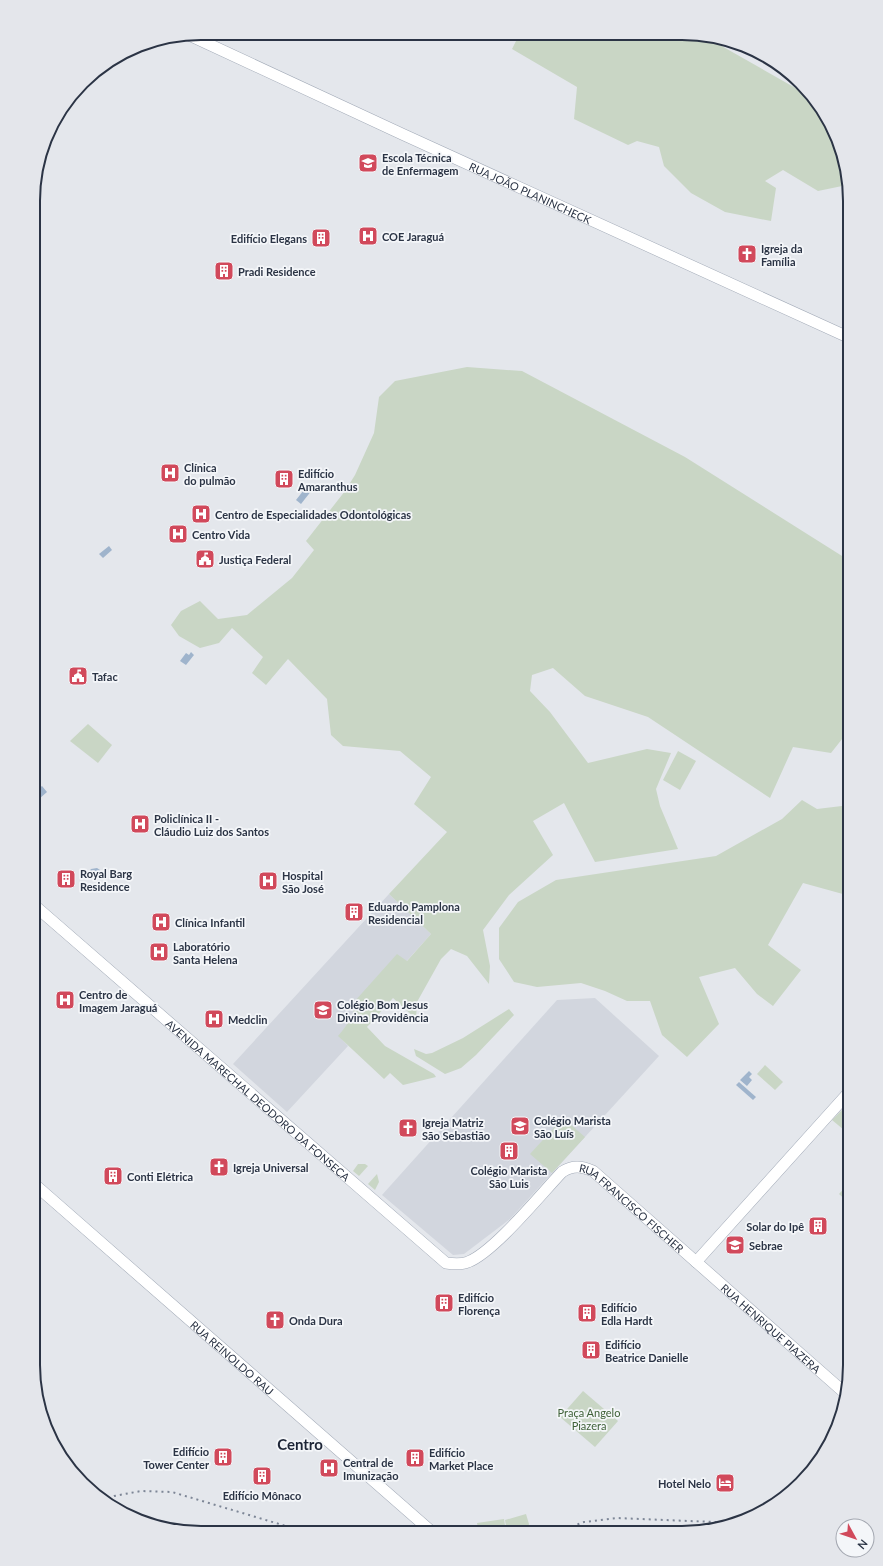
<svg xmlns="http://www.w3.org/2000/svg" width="883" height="1566" font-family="Lato,sans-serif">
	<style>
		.built { fill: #d2d6de }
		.green { fill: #c9d6c5 }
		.water { fill: #9fb4cc }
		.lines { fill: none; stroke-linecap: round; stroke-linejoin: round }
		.major-casing { stroke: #a3abb8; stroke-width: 12 }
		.major { stroke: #fff; stroke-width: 11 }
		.rail { stroke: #7d8696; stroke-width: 2; stroke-dasharray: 2 4; stroke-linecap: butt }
		.labels { text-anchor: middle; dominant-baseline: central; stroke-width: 3.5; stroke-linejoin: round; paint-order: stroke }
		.poi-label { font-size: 11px; font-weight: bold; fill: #2b3445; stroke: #f4f6f9; text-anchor: start }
		.street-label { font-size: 11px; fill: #2b3445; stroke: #f4f6f9 }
		.park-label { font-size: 11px; fill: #3f6138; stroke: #f4f6f9 }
		.district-label { font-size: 15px; font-weight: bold; fill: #1d2536; stroke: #f4f6f9 }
		.rim { fill: none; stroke: #2b3445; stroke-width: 2 }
	</style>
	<rect width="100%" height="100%" fill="#e4e7ec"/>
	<g class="built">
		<polygon points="389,894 431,934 339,1036 348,1046 287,1112 233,1064"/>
		<polygon points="595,998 659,1056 510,1219 464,1254 453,1255 382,1195 557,1000"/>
	</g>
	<g class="green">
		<polygon points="519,35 704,36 799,90 817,101 822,107 841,147 847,185 818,191 783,170 765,181 776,188 771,221 725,212 691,193 664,166 659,147 637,141 628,145 574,119 577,87 512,49"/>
		<path d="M 467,367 L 522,371 L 685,457 L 850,561 L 850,729 L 831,753 L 793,747 L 770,798 L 648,717 L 585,696 L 553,668 L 532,675 L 530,691 L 550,712 L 588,763 L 647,749 L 671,753 L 656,789 L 660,806 L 678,849 L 595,862 L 564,803 L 533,821 L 553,855 L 509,895 L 483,930 L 490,966 L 489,984 L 467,956 L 451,949 L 441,959 L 417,1002 L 416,1019 L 393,998 L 367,1027 L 385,1046 L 434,1074 L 436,1077 L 403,1085 L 390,1073 L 384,1079 L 338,1036 C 347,1025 355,1016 354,1002 L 397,954 L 407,961 L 431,934 L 389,894 L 447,832 L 414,804 L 431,777 L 400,751 L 343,746 L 331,735 L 327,699 L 288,659 L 266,685 L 252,673 L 263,657 L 232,628 L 219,643 L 200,648 L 179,636 L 171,625 L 181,611 L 200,601 L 218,619 L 247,615 L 292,578 L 314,550 L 306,541 L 345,491 L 355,475 L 374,433 L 379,397 L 395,381 Z"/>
		<polygon points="88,724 112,745 98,763 70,741"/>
		<polygon points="678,751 696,761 680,790 663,780"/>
		<polygon points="802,800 817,809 850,805 850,820 847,828 850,832 850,896 803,883 768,945 801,970 773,1006 757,994 735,968 699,977 719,1024 687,1057 662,1035 650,1001 627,1001 605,991 581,983 537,987 514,982 499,959 499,928 518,902 556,880 716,856 782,819"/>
		<polygon points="509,1009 514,1015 476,1055 461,1068 445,1074 416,1056 414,1049 426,1054 432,1053 463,1038"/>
		<polygon points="765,1065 783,1082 775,1090 757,1074"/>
		<polygon points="850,1102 850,1135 832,1120"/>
		<polygon points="563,1118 585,1137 552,1173 530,1154"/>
		<polygon points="358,1164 365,1164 368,1166 359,1176 353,1171"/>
		<polygon points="377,1174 379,1182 375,1190 368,1184"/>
		<polygon points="850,1182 850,1204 839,1194"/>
		<polygon points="583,1391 618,1421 595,1447 560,1417"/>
		<polygon points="526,1514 529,1524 527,1532 507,1532 505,1520"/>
		<polygon points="504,1519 506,1532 479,1532 477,1523"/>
	</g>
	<g class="water">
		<polygon points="307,486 312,490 301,504 296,500"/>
		<polygon points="109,546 112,550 103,558 99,554"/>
		<polygon points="191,652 194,655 186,665 180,661 186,653 189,655"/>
		<polygon points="42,786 47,792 39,799 36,796 40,792 38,789"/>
		<polygon points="97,868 100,870 94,877 88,873 91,869"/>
		<polygon points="749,1071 752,1074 749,1077 752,1080 747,1086 740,1080"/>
		<polygon points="739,1082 756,1097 753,1100 736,1085"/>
	</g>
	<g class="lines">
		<g class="major-casing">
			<g id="major">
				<path id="s1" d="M 189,35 L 402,134 L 850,338"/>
				<path id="s2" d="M 34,905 L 446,1263 C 453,1264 461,1265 468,1262 C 494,1252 541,1194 562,1172 C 573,1165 581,1166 593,1171 L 846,1394"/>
				<path id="s3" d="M 33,1183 L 432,1532"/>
				<polyline points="696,1262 850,1091"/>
			</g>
		</g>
		<use href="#major" class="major"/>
		<g class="rail">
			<polyline points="103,1501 114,1496 141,1491 172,1492 306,1532"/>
			<polyline points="555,1533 584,1522 617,1518 738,1523"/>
		</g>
	</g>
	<defs>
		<g id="university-square" transform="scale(1)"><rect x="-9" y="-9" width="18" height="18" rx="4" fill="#d1495b" stroke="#f4f6f9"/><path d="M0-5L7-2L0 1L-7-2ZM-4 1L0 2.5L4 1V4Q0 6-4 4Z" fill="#fff"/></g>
		<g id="hospital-square" transform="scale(1)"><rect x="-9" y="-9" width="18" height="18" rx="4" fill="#d1495b" stroke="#f4f6f9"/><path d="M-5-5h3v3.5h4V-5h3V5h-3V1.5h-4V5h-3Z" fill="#fff"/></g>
		<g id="building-square" transform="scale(1)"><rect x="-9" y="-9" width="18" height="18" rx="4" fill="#d1495b" stroke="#f4f6f9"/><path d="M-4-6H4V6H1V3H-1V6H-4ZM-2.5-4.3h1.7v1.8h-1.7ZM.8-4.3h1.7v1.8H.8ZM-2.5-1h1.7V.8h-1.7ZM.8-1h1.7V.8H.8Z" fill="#fff"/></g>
		<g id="church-square" transform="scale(1)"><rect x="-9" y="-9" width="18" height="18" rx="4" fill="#d1495b" stroke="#f4f6f9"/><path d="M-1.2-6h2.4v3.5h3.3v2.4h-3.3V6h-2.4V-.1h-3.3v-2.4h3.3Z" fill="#fff"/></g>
		<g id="civic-square" transform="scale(1)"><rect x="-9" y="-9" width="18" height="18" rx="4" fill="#d1495b" stroke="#f4f6f9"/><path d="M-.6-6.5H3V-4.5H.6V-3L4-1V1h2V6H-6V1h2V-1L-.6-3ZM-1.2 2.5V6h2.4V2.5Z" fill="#fff"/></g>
		<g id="school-square" transform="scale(1)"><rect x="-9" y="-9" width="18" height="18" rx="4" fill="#d1495b" stroke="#f4f6f9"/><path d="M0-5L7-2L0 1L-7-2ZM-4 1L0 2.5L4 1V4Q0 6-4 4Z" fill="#fff"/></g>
		<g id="hotel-square" transform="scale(1)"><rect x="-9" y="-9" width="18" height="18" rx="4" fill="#d1495b" stroke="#f4f6f9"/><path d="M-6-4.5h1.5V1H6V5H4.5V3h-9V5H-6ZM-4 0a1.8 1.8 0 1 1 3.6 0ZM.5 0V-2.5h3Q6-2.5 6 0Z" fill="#fff"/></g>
	</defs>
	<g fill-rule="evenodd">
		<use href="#university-square" x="368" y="163"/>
		<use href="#hospital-square" x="368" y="236"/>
		<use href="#building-square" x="321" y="238"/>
		<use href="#church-square" x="747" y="254"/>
		<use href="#building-square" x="224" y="271"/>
		<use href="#hospital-square" x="170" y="473"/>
		<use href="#building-square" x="284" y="479"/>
		<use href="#hospital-square" x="201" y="514"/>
		<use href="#hospital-square" x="178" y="534"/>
		<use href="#civic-square" x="205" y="559"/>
		<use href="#civic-square" x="78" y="676"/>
		<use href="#hospital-square" x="140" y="824"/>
		<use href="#building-square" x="66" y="879"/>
		<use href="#hospital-square" x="268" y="881"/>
		<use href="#building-square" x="354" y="912"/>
		<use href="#hospital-square" x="161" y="922"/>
		<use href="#hospital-square" x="159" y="952"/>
		<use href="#hospital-square" x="65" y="1000"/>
		<use href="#school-square" x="323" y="1010"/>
		<use href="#hospital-square" x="214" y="1019"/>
		<use href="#school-square" x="520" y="1126"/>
		<use href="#church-square" x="408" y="1128"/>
		<use href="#building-square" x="509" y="1151"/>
		<use href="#church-square" x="219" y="1167"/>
		<use href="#building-square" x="113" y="1176"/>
		<use href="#building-square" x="818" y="1226"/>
		<use href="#university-square" x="735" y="1245"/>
		<use href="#building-square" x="444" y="1303"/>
		<use href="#building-square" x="587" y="1313"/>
		<use href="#church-square" x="275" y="1320"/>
		<use href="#building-square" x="591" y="1350"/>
		<use href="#building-square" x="223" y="1457"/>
		<use href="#building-square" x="415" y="1458"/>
		<use href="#hospital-square" x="329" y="1468"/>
		<use href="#building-square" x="262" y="1476"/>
		<use href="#hotel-square" x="725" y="1483"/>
	</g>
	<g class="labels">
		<g class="poi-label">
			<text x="382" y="157">Escola Técnica<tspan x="382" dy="13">de Enfermagem</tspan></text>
			<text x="382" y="236">COE Jaraguá</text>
			<text x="307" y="238" text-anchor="end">Edifício Elegans</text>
			<text x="761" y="248">Igreja da<tspan x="761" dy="13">Família</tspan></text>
			<text x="238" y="271">Pradi Residence</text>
			<text x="184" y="467">Clínica<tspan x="184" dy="13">do pulmão</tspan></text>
			<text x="298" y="473">Edifício<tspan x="298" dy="13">Amaranthus</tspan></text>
			<text x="215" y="514">Centro de Especialidades Odontológicas</text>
			<text x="192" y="534">Centro Vida</text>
			<text x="219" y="559">Justiça Federal</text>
			<text x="92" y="676">Tafac</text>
			<text x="154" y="818">Policlínica II -<tspan x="154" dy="13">Cláudio Luiz dos Santos</tspan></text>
			<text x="80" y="873">Royal Barg<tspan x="80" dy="13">Residence</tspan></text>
			<text x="282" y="875">Hospital<tspan x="282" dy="13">São José</tspan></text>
			<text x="368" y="906">Eduardo Pamplona<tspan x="368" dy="13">Residencial</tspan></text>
			<text x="175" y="922">Clínica Infantil</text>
			<text x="173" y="946">Laboratório<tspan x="173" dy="13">Santa Helena</tspan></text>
			<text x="79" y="994">Centro de<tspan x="79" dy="13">Imagem Jaraguá</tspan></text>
			<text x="337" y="1004">Colégio Bom Jesus<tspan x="337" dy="13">Divina Providência</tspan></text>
			<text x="228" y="1019">Medclin</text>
			<text x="534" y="1120">Colégio Marista<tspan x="534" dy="13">São Luís</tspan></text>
			<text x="422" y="1122">Igreja Matriz<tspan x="422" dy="13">São Sebastião</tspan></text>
			<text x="233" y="1167">Igreja Universal</text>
			<text x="509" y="1170" text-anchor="middle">Colégio Marista<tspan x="509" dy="13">São Luis</tspan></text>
			<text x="127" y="1176">Conti Elétrica</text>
			<text x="804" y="1226" text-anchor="end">Solar do Ipê</text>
			<text x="749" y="1245">Sebrae</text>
			<text x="458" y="1297">Edifício<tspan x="458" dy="13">Florença</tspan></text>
			<text x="601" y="1307">Edifício<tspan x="601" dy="13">Edla Hardt</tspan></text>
			<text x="289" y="1320">Onda Dura</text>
			<text x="605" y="1344">Edifício<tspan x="605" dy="13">Beatrice Danielle</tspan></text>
			<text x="209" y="1451" text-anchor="end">Edifício<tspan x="209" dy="13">Tower Center</tspan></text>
			<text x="429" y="1452">Edifício<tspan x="429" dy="13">Market Place</tspan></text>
			<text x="343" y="1462">Central de<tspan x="343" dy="13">Imunização</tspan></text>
			<text x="711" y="1483" text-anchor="end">Hotel Nelo</text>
			<text x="262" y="1495" text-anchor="middle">Edifício Mônaco</text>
		</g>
		<g class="street-label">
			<text stroke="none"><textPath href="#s1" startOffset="376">RUA JOÃO PLANINCHECK</textPath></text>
			<text stroke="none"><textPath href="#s2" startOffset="297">AVENIDA MARECHAL DEODORO DA FONSECA</textPath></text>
			<text stroke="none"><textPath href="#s2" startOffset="784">RUA FRANCISCO FISCHER</textPath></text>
			<text stroke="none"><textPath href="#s2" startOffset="969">RUA HENRIQUE PIAZERA</textPath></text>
			<text stroke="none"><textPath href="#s3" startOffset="265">RUA REINOLDO RAU</textPath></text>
		</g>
		<g class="park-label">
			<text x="589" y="1412">Praça Angelo<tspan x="589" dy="13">Piazera</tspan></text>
		</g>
		<g class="district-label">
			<text x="300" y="1444">Centro</text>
		</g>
	</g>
	<path d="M0 0H883V1566H0ZM201 40H682A161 161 0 0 1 843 201V1365A161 161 0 0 1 682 1526H201A161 161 0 0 1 40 1365V201A161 161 0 0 1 201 40Z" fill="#e4e6eb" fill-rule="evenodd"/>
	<path class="rim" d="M201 40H682A161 161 0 0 1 843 201V1365A161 161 0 0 1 682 1526H201A161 161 0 0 1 40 1365V201A161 161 0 0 1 201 40Z"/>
	<g transform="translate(855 1538) rotate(130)"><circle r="19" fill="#f4f6f9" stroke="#a4a8b1"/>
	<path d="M0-3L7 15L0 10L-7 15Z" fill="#d1495b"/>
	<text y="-6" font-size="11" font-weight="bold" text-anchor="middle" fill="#2b3445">N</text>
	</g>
</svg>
